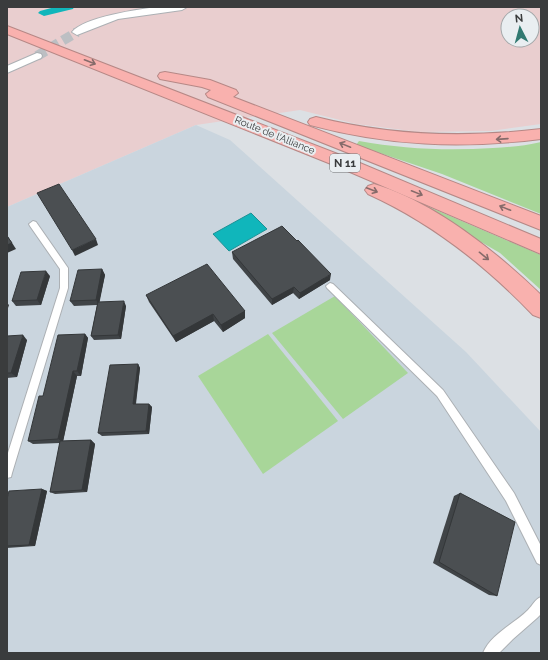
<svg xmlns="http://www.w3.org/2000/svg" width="548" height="660" font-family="Raleway,sans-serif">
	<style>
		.commercial { fill: #e9cecf; fill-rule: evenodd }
		.built { fill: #cad5de }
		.green { fill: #a8d699 }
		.water { fill: #10b6bb; stroke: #1d9195 }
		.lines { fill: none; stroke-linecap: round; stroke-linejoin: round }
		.canal { fill: #10b6bb; fill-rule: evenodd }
		.street-tunnel { stroke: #bcbfc3; stroke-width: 10; stroke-dasharray: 10 5; stroke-linecap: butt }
		.lane-casing { stroke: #acb0b4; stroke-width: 2 }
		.street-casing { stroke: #acb0b4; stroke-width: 2 }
		.highway-casing { stroke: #b68886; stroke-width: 2 }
		.lane { fill: #fff; fill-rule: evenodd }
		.street { fill: #fff; fill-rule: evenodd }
		.highway { fill: #f9b1ae; fill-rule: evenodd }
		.wall { fill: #404447 }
		.shaded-wall { fill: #343739 }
		.building { fill: #4b4f52; stroke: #343739 }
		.oneway { stroke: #866b6a }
		.labels { text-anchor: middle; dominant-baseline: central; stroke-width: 4; stroke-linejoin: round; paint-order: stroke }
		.far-street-label { font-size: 10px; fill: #3a3c3d; stroke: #e9eef1 }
		.shield { fill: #e9eef1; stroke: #6e7173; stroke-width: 1 }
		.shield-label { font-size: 11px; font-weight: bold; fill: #3a3c3d }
	</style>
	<rect width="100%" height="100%" fill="#dce0e4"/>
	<path class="commercial" d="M 7,7 L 541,7 L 541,124 L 491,131 L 419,132 L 356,124 L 300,110 L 196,125 L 7,207 ZM 508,16 L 532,16 L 532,40 L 508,40 Z"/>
	<polygon class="built" points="196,125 230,140 466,352 541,432 541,653 7,653 7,207"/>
	<g class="green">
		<path d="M 359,141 C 403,149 447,151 493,148 C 509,147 525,146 541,142 L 541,214 L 442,174 L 356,145 Z"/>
		<polygon points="429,207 541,255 541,290 500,253 428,211"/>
		<polygon points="335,296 408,373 343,419 272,333"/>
		<polygon points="268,334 338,421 263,474 198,376"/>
	</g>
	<polygon class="water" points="251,213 267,229 229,251 213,234"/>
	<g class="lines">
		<polygon class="canal" points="55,7 74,7 73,9 44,16 38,13 40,11"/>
		<polyline class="street-tunnel" points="37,56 77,32"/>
		<g class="lane-casing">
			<g id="lane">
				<polygon points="33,221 36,222 68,268 68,288 12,473 11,477 7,478 7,456 60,288 60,269 30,226 29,224"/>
				<polygon points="330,283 333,284 443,390 514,493 541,546 541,565 537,563 506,501 437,396 327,288 326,286"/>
				<path d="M 541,597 L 541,614 L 537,618 L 513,639 L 499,653 L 483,653 C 491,634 514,624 528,610 C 533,605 535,599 541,597 Z"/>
			</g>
		</g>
		<g class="street-casing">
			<g id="street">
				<path d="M 158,7 L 187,7 L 182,10 L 118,19 L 77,35 L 72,32 C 84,17 139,9 158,7 Z"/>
				<polygon points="37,53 41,54 42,56 41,58 7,73 7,66"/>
			</g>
		</g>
		<g class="highway-casing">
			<g id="highway">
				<polygon points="7,26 348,158 541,239 541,254 336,166 7,34"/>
				<polygon points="165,72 210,80 236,90 238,93 233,97 541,216 541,230 208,97 206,94 211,90 202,87 160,79 158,76 160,73"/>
				<path d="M 316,117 C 391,136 464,138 541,129 L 541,139 C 460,149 389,146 310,125 L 308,122 L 310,119 Z"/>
				<path d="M 374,184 C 433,201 498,253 541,295 L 541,318 L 533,315 C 485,265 432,223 368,194 L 365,190 L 368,186 Z"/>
			</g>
		</g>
		<use href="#lane" class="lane"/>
		<use href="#street" class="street"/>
		<use href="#highway" class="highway"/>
	</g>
	<g class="wall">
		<polygon points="232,252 330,280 299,299 293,293 272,305 233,259"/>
		<polygon points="102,269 105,275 99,302 126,306 121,339 94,340 91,336 97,305 74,306 70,301"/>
		<polygon points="50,276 41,305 16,306 12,301"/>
		<polygon points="146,295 245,311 245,318 223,332 214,321 176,342 149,302"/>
		<polygon points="85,334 88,338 81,376 77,376 63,441 91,440 95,444 87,492 55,494 50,492 60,443 33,444 28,441 43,396"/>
		<polygon points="7,336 27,340 17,377 7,378"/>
		<polygon points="138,364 140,368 136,404 149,404 152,407 149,434 102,436 98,433"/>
		<polygon points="42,489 47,491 35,546 7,548 7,499"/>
		<polygon points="460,493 497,596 489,595 433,563 454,496"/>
	</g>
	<g class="shaded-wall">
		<polygon points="7,235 16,249 7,253"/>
		<polygon points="96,239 98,245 75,256 72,250"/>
		<polygon points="102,269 105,275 99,305 96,300"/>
		<polygon points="46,271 50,276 41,305 37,300"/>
		<polygon points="331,274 330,280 299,299 300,293"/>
		<polygon points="294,287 293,293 272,305 272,299"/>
		<polygon points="124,301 126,306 121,339 118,335"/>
		<polygon points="7,303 9,305 7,311"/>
		<polygon points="245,311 245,318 223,332 221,325"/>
		<polygon points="213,314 214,321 176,342 173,336"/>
		<polygon points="85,334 88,338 81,376 77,371"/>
		<polygon points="23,335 27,340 17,377 11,373"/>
		<polygon points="138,364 140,368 135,408 133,404"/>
		<polygon points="73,371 77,376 63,442 58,439"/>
		<polygon points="149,404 152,407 149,434 146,431"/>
		<polygon points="91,440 95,444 87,492 82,490"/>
		<polygon points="42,489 47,491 35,546 29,545"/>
	</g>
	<g class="building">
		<polygon points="59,184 96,239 72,250 37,193"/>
		<polygon points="282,226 297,241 298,240 331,274 300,293 294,287 272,299 232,252"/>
		<polygon points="7,236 12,243 7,245"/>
		<polygon points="207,264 245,311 221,325 213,314 173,336 146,295"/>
		<polygon points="102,269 96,300 70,301 78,270"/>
		<polygon points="46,271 37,300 12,301 21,272"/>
		<polygon points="124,301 118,335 91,336 98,302"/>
		<polygon points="85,334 77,371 73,371 58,439 28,441 39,396 43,396 58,335"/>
		<polygon points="23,335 11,373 7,373 7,336"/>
		<polygon points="138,364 133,404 149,404 146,431 98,433 110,365"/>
		<polygon points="91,440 82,490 50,492 60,441"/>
		<polygon points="42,489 29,545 7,546 7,499 9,491"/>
		<polygon points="460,493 515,522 497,596 439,562"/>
	</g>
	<defs><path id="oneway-shaft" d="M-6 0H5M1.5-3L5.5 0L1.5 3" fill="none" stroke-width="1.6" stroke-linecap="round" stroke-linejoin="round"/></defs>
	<g class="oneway">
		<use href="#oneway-shaft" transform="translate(90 62) rotate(21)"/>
		<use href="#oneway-shaft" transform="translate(502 139) rotate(176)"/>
		<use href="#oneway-shaft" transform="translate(345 145) rotate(-158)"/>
		<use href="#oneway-shaft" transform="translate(372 190) rotate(21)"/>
		<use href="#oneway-shaft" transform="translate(417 193) rotate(22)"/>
		<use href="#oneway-shaft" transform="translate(505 208) rotate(-158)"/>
		<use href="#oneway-shaft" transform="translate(484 256) rotate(39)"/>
	</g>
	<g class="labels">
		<g class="far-street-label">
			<text transform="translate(275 135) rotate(22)">Route de l'Alliance</text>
		</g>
		<rect class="shield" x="330" y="154" width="30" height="18" rx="3"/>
		<g class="shield-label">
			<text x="345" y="163">N 11</text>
		</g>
	</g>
	<rect width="548" height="660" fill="none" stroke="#3a3c3d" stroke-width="16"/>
	<g transform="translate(520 28) rotate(354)"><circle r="19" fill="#e9eef1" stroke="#a3a7a9"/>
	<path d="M0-3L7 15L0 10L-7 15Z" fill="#317971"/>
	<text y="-6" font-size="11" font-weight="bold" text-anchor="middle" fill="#3a3c3d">N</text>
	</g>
</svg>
